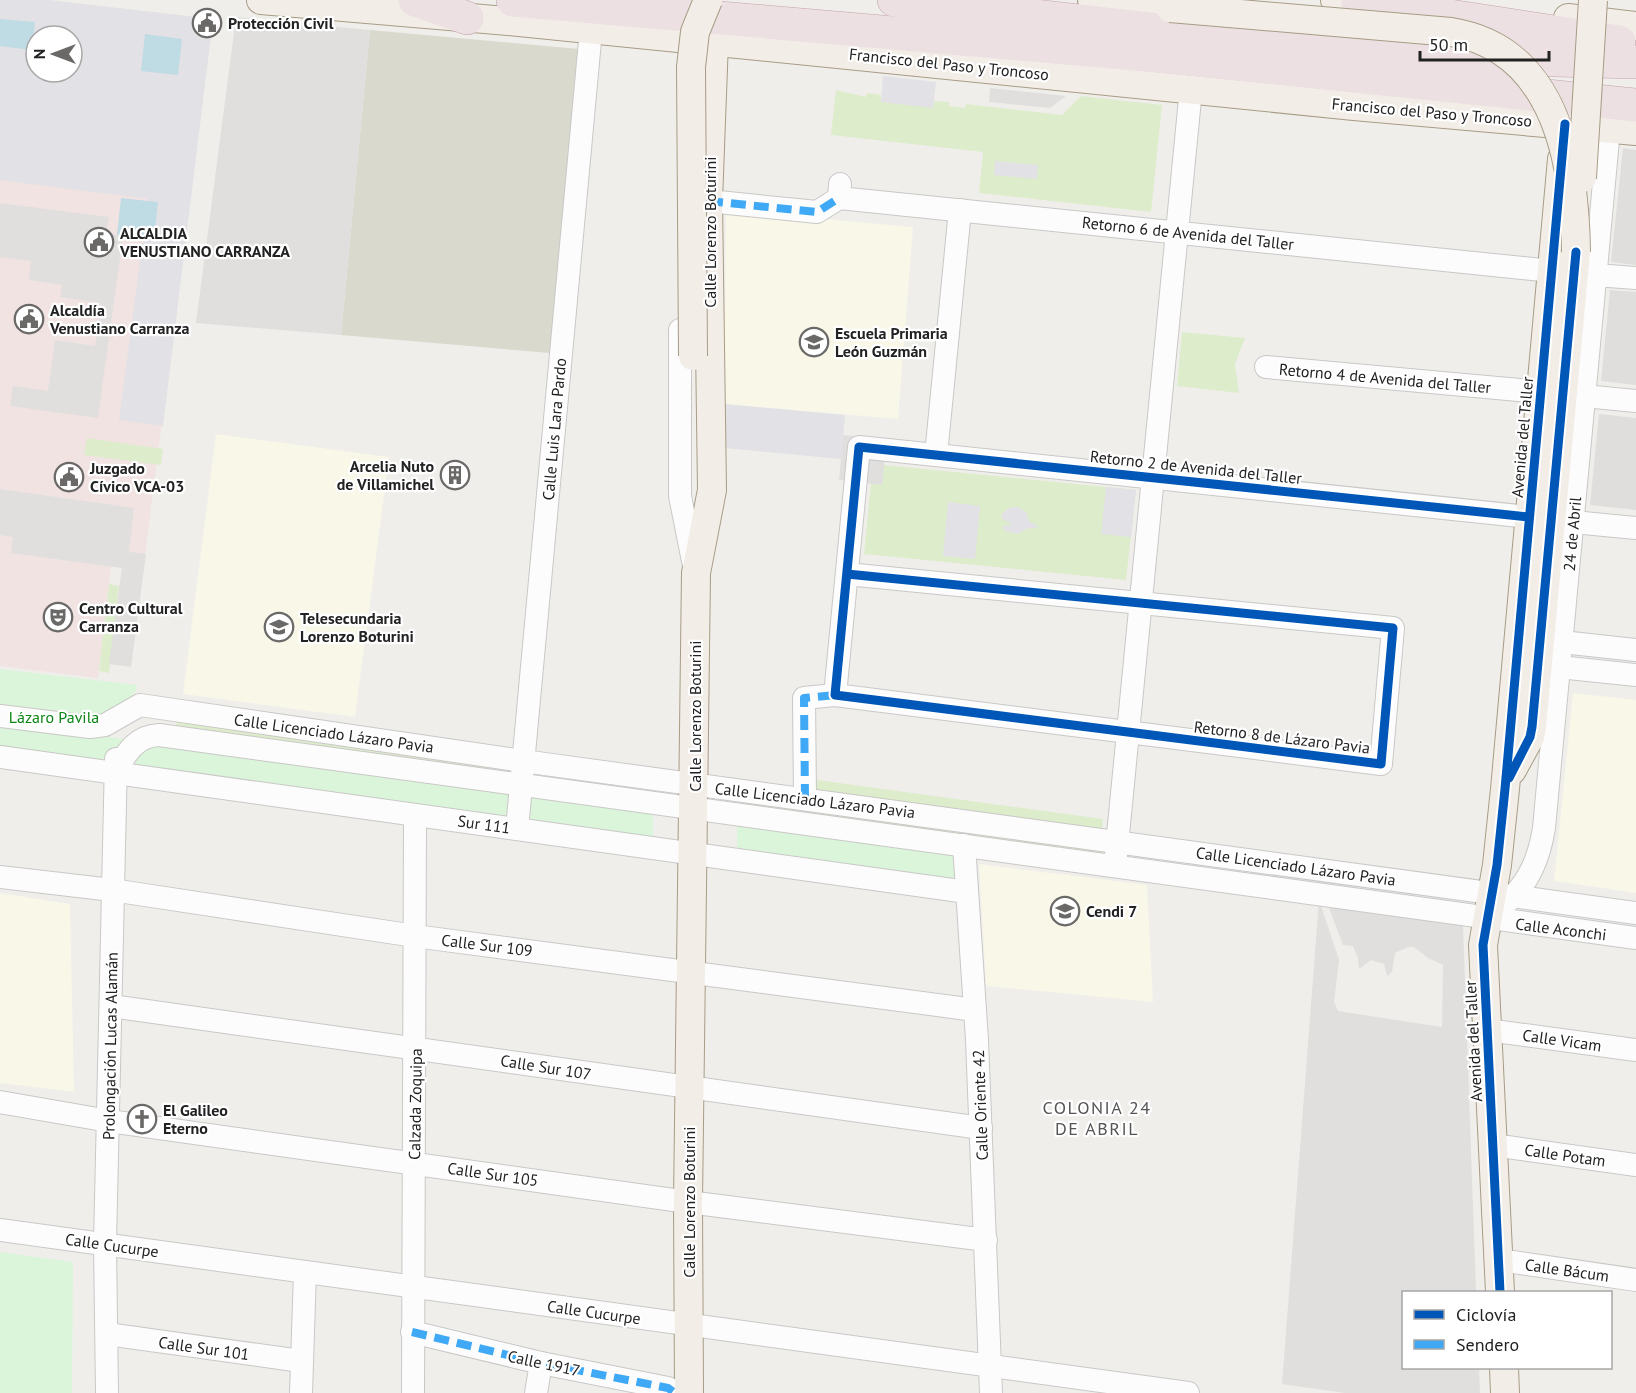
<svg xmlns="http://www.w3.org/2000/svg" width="1636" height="1393" font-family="'PT Sans',sans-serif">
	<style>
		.residential { fill: #dfdedc }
		.commercial { fill: #f1e3e1; fill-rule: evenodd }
		.education { fill: #f8f7e8 }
		.construction { fill: #d9d9cd }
		.grass { fill: #ddeccb }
		.park { fill: #daf5da }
		.parking { fill: #e0dfde }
		.plaza { fill: #e2e1e5; fill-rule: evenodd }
		.water { fill: #bfdbe3 }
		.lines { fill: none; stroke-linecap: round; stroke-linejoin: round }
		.minor-casing { stroke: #c9c8c7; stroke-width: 24 }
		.major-casing { stroke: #a79c86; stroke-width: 30 }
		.highway-casing { stroke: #c5a2ac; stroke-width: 34 }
		.minor { stroke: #fdfcfc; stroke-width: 22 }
		.major { stroke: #f3ede7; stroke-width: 28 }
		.highway { stroke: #ece0e2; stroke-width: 33 }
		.major-bridge-casing { stroke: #a79c86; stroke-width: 30; stroke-linecap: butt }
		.major-bridge { stroke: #f3ede7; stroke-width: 28 }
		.quiet { stroke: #3fa9f5; stroke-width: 8; stroke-dasharray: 15 8; stroke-linecap: butt }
		.cycleway-casing { stroke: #fff; stroke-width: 13 }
		.cycleway { stroke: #0057b8; stroke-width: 9 }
		.labels { text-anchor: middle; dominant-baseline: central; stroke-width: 4.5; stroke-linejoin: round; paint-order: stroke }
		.poi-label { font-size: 16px; font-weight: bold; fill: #222; stroke: #fff; text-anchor: start }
		.street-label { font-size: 16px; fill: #222; stroke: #fff }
		.park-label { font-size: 16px; fill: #0c8416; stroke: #fff }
		.neighbourhood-label { font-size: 18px; letter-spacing: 1.5px; fill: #555; stroke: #fff }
	</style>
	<rect width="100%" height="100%" fill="#f0eeeb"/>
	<g class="residential">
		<polygon points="1623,148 1636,150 1636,265 1611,262"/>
		<polygon points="1610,290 1636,292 1636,385 1601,381"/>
		<polygon points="1599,414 1636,418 1636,510 1590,505"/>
	</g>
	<path class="commercial" d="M 0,0 L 48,0 L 213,19 L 131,667 L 119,586 L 122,568 L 111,566 L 98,678 L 0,666 ZM 36,36 L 72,36 L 72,72 L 36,72 Z"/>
	<g class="education">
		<polygon points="726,210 913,227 898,419 724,404"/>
		<polygon points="216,434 389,457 355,717 183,694"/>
		<polygon points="1573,693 1636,700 1636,893 1554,881"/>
		<polygon points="979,864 1147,885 1153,1002 986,986"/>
		<polygon points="0,893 70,904 74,1092 0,1083"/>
	</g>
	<polygon class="construction" points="370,30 579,49 550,353 341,335"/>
	<g class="grass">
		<polygon points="836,90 866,97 867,93 881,95 881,102 933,107 934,101 949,102 949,106 965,108 966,104 1062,115 1081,96 1162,105 1151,212 979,193 983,152 831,135"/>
		<polygon points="1182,332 1245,338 1235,364 1239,393 1177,386"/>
		<polygon points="87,438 163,449 161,465 84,455"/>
		<polygon points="884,465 1136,490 1126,580 864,554 871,483 882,485"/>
		<polygon points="109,584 119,586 109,673 99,671"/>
		<polygon points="177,721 492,762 491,772 175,731"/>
		<polygon points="545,769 650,784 650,792 544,778"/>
		<polygon points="810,779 1103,819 1102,835 809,791"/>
		<polygon points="735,798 1103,848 1103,854 735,805"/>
	</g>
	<g class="park">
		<polygon points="0,669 137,685 136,691 92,735 653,808 653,837 0,750"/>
		<polygon points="737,821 957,853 959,881 737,850"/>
		<polygon points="0,1252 73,1262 72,1393 0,1393"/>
	</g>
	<g class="parking">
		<polygon points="236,17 370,30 341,335 196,323"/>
		<polygon points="990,88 1066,96 1050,108 989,102"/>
		<polygon points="0,203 109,217 106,233 123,236 98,418 10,406 13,386 48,391 55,340 95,346 101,303 60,297 62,285 29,280 31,261 0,257"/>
		<polygon points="843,435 887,439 882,485 839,480"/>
		<polygon points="0,489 134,508 129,552 146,554 131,667 109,664 122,568 11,553 13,537 0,535"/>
		<polygon points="1319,900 1339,960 1334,1002 1338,1011 1442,1027 1443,965 1428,958 1414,947 1408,947 1395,953 1392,972 1387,976 1384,964 1371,960 1359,969 1358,958 1353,946 1343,945 1326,900 1463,924 1476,1292 1404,1292 1404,1368 1479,1368 1480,1393 1345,1393 1282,1384"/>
	</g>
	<g class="plaza">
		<path d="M 0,0 L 48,0 L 213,19 L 163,426 L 119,420 L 148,199 L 0,180 ZM 36,36 L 72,36 L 72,72 L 36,72 Z"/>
		<polygon points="883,76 936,82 933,108 881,102"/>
		<polygon points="995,161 1038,165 1037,179 994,175"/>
		<polygon points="724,404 845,415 841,459 725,448"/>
		<polygon points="1106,487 1136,490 1131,537 1101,534"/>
		<polygon points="948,502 980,506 975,559 943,556"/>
		<polygon points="1018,507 1026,512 1029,521 1039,527 1026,529 1018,534 1005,531 1002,527 1012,524 1001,518 1002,514 1009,508"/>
	</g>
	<g class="water">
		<polygon points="0,19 35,22 32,50 0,46"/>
		<polygon points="145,34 182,39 178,75 141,71"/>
		<polygon points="121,198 158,202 154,239 117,235"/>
	</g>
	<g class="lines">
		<g class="minor-casing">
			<g id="minor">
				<polyline points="840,184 839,198 1552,271"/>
				<polyline points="708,201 817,212 839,198"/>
				<polyline points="1595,275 1636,278"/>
				<polyline points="680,330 680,496 694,566"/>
				<polyline points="1266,367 1541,392"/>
				<polyline points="1584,396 1636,401"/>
				<polyline points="936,455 960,210"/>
				<polyline points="1573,522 1636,528"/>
				<polyline points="1562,642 1636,650"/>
				<polyline points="1559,667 1636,675"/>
				<polyline points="835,695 859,447 1529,517"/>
				<polyline points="0,716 90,727 105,725 140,705 523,761 1636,913"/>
				<polyline points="0,757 967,892"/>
				<path d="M 114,773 C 126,754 135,736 159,735 L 1636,938"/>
				<polyline points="805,799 804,698 835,695 1381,764 1393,628 847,574"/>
				<polyline points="517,829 591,30"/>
				<polyline points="964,845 977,1040 991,1393"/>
				<polyline points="1116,855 1191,89"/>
				<polyline points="0,877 112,890 415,936 975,1010"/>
				<path d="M 1504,905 C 1529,883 1539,859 1544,828 L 1609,129"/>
				<polyline points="111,1006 981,1128"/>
				<polyline points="1487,1030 1636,1050"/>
				<polyline points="0,1102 109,1121 688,1202 986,1240"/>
				<polyline points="1493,1145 1636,1165"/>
				<polyline points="0,1230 1188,1393"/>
				<polyline points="1499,1260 1636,1280"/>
				<polyline points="412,1332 541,1363 668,1388 675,1393"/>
				<polyline points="107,1334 301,1361"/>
				<polyline points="107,1393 105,1244 116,759"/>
				<polyline points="301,1393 305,1272"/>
				<polyline points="413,1393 415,815"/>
				<polyline points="536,1393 541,1363"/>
			</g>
		</g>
		<g class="major-casing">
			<g id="major">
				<polyline points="261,0 519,22 1354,106 1636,131"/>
				<polyline points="1092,0 1170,8"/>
				<polyline points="1335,0 1381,3"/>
				<polyline points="1568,18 1636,26"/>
				<polyline points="1512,770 1530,737 1532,727 1576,252"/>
				<polyline points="1500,1292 1483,945 1497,865 1505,789 1562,159"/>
				<polyline points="1504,1368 1505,1393"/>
				<polyline points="689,1393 688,1202 696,573 712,490 708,201 714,41"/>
			</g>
		</g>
		<g class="highway-casing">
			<g id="highway">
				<polyline points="415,0 467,18"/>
				<polyline points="513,0 1169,57 1636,105"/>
				<polyline points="894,0 1238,39 1474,58 1636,62"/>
				<polyline points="1358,2 1619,42"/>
			</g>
		</g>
		<use href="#minor" class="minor"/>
		<use href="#major" class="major"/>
		<use href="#highway" class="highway"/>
		<g class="major-bridge-casing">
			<g id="major-bridge">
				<path d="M 1170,8 L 1451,32 C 1557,49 1575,165 1576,252"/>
				<polyline points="1582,178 1593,0"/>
				<polyline points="693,356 691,67 695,32 708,0"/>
			</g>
		</g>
		<use href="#major-bridge" class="major-bridge"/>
		<g class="quiet">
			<polyline points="708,201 817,212 839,198"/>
			<polyline points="805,799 804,698 835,695"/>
			<polyline points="412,1332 541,1363 668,1388 675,1393"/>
		</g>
		<g class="cycleway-casing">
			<g id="cycleway">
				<polyline points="847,574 1393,628 1381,764 835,695 859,447 1529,517"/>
				<polyline points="1509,778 1530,737 1532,727 1576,252"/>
				<polyline points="1500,1292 1483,945 1497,865 1505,789 1565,124"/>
			</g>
		</g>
		<use href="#cycleway" class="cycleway"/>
	</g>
	<defs>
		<g id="civic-ring" transform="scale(1.5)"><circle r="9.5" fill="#fff" stroke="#6a6968" stroke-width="1.5"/><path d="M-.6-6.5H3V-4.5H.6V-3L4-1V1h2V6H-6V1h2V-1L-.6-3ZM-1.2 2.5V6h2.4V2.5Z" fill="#6a6968"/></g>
		<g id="school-ring" transform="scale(1.5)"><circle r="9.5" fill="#fff" stroke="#6a6968" stroke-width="1.5"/><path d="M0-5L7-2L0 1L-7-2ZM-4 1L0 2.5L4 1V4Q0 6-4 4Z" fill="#6a6968"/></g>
		<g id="building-ring" transform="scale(1.5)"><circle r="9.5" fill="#fff" stroke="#6a6968" stroke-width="1.5"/><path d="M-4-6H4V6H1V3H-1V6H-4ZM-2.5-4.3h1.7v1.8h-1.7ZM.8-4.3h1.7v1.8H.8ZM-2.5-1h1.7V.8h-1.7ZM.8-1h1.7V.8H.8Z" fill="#6a6968"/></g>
		<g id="theatre-ring" transform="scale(1.5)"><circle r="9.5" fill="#fff" stroke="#6a6968" stroke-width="1.5"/><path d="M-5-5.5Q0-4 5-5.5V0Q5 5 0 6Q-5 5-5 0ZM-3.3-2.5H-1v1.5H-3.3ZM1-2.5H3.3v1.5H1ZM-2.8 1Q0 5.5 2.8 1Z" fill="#6a6968"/></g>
		<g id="church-ring" transform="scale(1.5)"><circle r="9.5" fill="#fff" stroke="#6a6968" stroke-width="1.5"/><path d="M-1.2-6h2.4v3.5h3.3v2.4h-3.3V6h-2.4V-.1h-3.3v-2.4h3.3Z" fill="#6a6968"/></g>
	</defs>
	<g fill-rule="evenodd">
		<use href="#civic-ring" x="207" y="23"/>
		<use href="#civic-ring" x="99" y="242"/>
		<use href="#civic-ring" x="29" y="319"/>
		<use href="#school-ring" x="814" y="342"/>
		<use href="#building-ring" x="455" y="475"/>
		<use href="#civic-ring" x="69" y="477"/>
		<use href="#theatre-ring" x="58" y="617"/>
		<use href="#school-ring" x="279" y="627"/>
		<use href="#school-ring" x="1065" y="911"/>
		<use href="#church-ring" x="142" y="1119"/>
	</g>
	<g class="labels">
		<g class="poi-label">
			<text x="228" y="23">Protección Civil</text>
			<text x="120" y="233">ALCALDIA<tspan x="120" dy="18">VENUSTIANO CARRANZA</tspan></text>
			<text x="50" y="310">Alcaldía<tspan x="50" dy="18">Venustiano Carranza</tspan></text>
			<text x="835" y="333">Escuela Primaria<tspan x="835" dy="18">León Guzmán</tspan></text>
			<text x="434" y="466" text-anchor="end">Arcelia Nuto<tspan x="434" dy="18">de Villamichel</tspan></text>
			<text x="90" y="468">Juzgado<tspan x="90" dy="18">Cívico VCA-03</tspan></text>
			<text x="79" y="608">Centro Cultural<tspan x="79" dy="18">Carranza</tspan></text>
			<text x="300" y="618">Telesecundaria<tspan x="300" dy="18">Lorenzo Boturini</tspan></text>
			<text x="1086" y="911">Cendi 7</text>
			<text x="163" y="1110">El Galileo<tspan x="163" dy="18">Eterno</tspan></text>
		</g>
		<g class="street-label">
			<text transform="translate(949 64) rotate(6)">Francisco del Paso y Troncoso</text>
			<text transform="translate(1432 112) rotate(5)">Francisco del Paso y Troncoso</text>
			<text transform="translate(710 232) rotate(-90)">Calle Lorenzo Boturini</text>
			<text transform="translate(1188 233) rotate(6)">Retorno 6 de Avenida del Taller</text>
			<text transform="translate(1385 378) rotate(5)">Retorno 4 de Avenida del Taller</text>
			<text transform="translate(554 429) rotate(-85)">Calle Luis Lara Pardo</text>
			<text transform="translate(1522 437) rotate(-85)">Avenida del Taller</text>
			<text transform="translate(1196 467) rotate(6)">Retorno 2 de Avenida del Taller</text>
			<text transform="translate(1572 534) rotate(-85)">24 de Abril</text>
			<text transform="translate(695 716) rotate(-90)">Calle Lorenzo Boturini</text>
			<text transform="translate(334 733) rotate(8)">Calle Licenciado Lázaro Pavia</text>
			<text transform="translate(1282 737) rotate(7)">Retorno 8 de Lázaro Pavia</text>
			<text transform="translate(815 800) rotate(7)">Calle Licenciado Lázaro Pavia</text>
			<text transform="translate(484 824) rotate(8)">Sur 111</text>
			<text transform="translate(1296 866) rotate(8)">Calle Licenciado Lázaro Pavia</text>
			<text transform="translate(1561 929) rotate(7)">Calle Aconchi</text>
			<text transform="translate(487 945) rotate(7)">Calle Sur 109</text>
			<text transform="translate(1562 1040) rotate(8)">Calle Vicam</text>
			<text transform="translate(1473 1041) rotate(-93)">Avenida del Taller</text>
			<text transform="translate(110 1046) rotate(-89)">Prolongación Lucas Alamán</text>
			<text transform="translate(546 1067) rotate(9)">Calle Sur 107</text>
			<text transform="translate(415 1104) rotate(-89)">Calzada Zoquipa</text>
			<text transform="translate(980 1105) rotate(-92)">Calle Oriente 42</text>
			<text transform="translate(1565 1155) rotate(8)">Calle Potam</text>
			<text transform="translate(493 1174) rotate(8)">Calle Sur 105</text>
			<text transform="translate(689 1202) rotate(-90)">Calle Lorenzo Boturini</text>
			<text transform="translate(112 1245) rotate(8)">Calle Cucurpe</text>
			<text transform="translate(1567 1270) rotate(8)">Calle Bácum</text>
			<text transform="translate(594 1312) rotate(8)">Calle Cucurpe</text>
			<text transform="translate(204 1348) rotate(8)">Calle Sur 101</text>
			<text transform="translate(544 1363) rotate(12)">Calle 1917</text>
		</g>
		<g class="park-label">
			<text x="54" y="717">Lázaro Pavila</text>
		</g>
		<g class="neighbourhood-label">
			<text x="1097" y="1107">COLONIA 24<tspan x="1097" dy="21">DE ABRIL</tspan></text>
		</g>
	</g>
	<rect x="1402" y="1291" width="210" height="78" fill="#ffffff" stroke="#a7a7a7" stroke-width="1.5"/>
	<rect x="1414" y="1310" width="30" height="9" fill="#0057b8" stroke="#a7a7a7" stroke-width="1.5"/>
	<text x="1456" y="1321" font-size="18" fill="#222222">Ciclovía</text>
	<rect x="1414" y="1340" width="30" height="9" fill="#3fa9f5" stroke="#a7a7a7" stroke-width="1.5"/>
	<text x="1456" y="1351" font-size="18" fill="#222222">Sendero</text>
	<g transform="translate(54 54) rotate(270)"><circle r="28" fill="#ffffff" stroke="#a7a7a7" stroke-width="1.5"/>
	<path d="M0-4.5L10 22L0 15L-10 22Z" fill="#6a6968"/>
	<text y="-9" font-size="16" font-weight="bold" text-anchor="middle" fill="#222222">N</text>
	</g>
	<path d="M1420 51v9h129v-9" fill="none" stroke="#222222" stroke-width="3"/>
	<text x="1429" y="51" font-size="18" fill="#222222" stroke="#ffffff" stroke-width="4.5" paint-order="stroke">50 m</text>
</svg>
